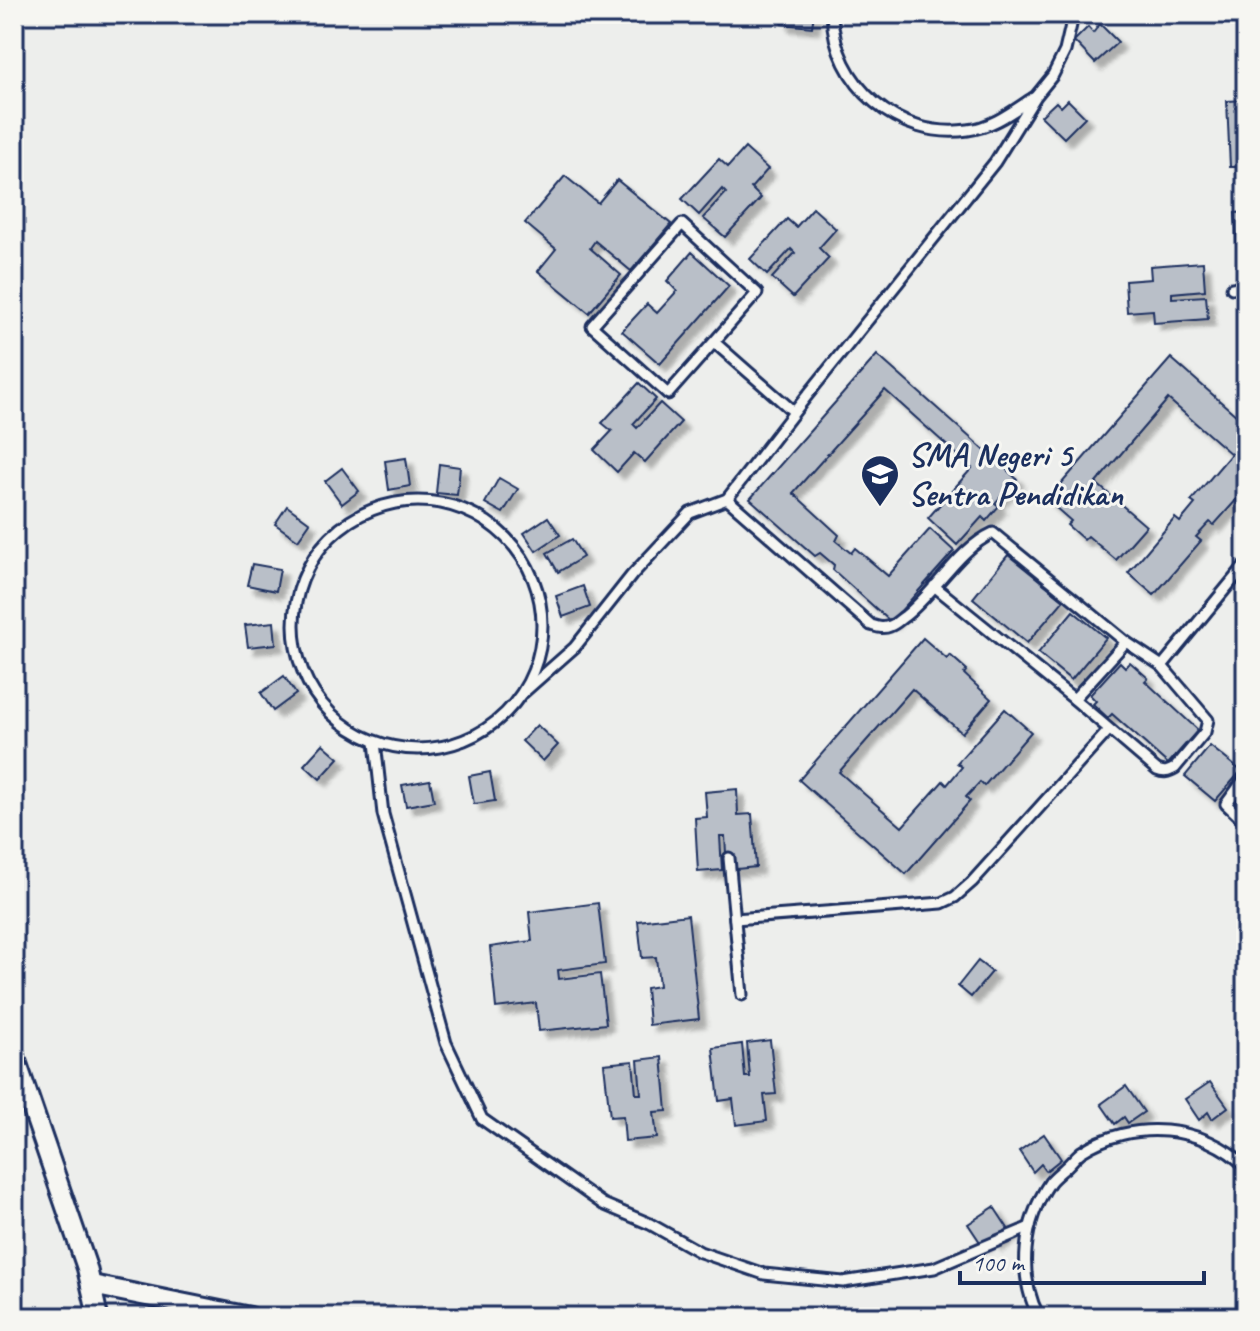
<svg xmlns="http://www.w3.org/2000/svg" width="1260" height="1331" font-family="Caveat,sans-serif">
	<style>
		.building { fill: #b9bfc8; stroke: #1b2f5e; stroke-width: 2; filter: url(#shadow) }
		.lines { fill: none; stroke-linecap: round; stroke-linejoin: round }
		.lane-casing { stroke: #1b2f5e; stroke-width: 15 }
		.street-casing { stroke: #1b2f5e; stroke-width: 24 }
		.lane { stroke: #f6f6f2; stroke-width: 9 }
		.street { stroke: #f6f6f2; stroke-width: 18 }
		.labels { text-anchor: middle; dominant-baseline: central; stroke-width: 6; stroke-linejoin: round; paint-order: stroke }
		.poi-label { font-size: 34px; font-weight: bold; fill: #1b2f5e; stroke: #f6f6f2; text-anchor: start }
	</style>
	<defs>
		<filter id="shadow"><feDropShadow dx="7" dy="7" stdDeviation="2" flood-color="#0004"/></filter>
	</defs>
	<rect width="100%" height="100%" fill="#edeeec"/>
	<filter id="ink" filterUnits="userSpaceOnUse"><feTurbulence type="fractalNoise" baseFrequency=".0125" numOctaves="2"/><feDisplacementMap in="SourceGraphic" scale="16" xChannelSelector="R" yChannelSelector="G"/><feConvolveMatrix kernelMatrix="1 2 1 2 8 2 1 2 1" color-interpolation-filters="sRGB"/></filter>
	<g filter="url(#ink)">
		<g class="building">
			<polygon points="783,14 814,14 812,27 782,24"/>
			<polygon points="1100,24 1118,42 1095,63 1074,41 1088,27 1093,33"/>
			<polygon points="1068,100 1085,117 1064,138 1041,116 1056,102 1061,107"/>
			<polygon points="1246,100 1246,167 1230,167 1227,101"/>
			<polygon points="745,148 768,169 751,188 761,198 725,237 703,218 726,193 722,189 699,215 682,199 719,159 728,167"/>
			<polygon points="565,176 598,203 617,180 671,224 631,271 595,241 590,248 621,275 589,313 538,271 556,249 525,223"/>
			<polygon points="813,208 836,229 819,248 829,258 793,297 772,278 795,253 791,249 767,275 750,259 787,219 796,227"/>
			<polygon points="1246,212 1246,262 1238,263 1235,213"/>
			<polygon points="692,252 729,286 660,364 622,331 647,304 657,313 677,291 667,281"/>
			<polygon points="1203,262 1205,290 1172,293 1172,298 1206,296 1208,319 1154,323 1153,310 1127,312 1125,281 1151,279 1150,266"/>
			<polygon points="877,355 1017,479 995,503 999,506 986,521 982,517 957,545 928,518 972,468 885,390 793,493 839,535 836,541 851,553 855,548 888,576 930,529 954,551 891,622 833,570 834,565 820,553 815,556 750,499"/>
			<polygon points="1171,358 1246,424 1246,489 1214,525 1210,522 1196,537 1201,541 1154,595 1128,573 1175,518 1180,522 1195,504 1191,501 1231,454 1168,399 1096,483 1146,526 1116,560 1088,536 1084,540 1067,525 1071,521 1047,500"/>
			<polygon points="639,383 656,399 633,424 637,428 660,403 681,422 645,462 634,453 617,472 594,450 612,431 602,423"/>
			<polygon points="406,458 410,486 389,490 385,461"/>
			<polygon points="439,464 460,467 457,495 436,493"/>
			<polygon points="342,468 359,491 342,504 325,481"/>
			<polygon points="499,478 518,489 503,513 485,503"/>
			<polygon points="287,506 310,523 298,540 275,524"/>
			<polygon points="548,517 560,535 536,551 524,533"/>
			<polygon points="572,539 583,557 558,572 547,553"/>
			<polygon points="1008,555 1064,600 1027,643 973,598"/>
			<polygon points="252,564 280,569 276,591 247,585"/>
			<polygon points="583,586 590,607 563,617 556,596"/>
			<polygon points="1073,611 1106,638 1071,680 1038,653"/>
			<polygon points="274,622 276,644 248,647 245,625"/>
			<polygon points="923,638 947,659 950,655 967,670 964,674 991,699 962,733 912,689 839,772 902,827 943,781 947,785 962,767 957,763 1005,709 1031,732 984,786 980,782 966,797 970,801 906,874 799,780"/>
			<polygon points="1120,662 1125,667 1130,662 1148,678 1145,681 1198,730 1168,764 1112,714 1108,718 1093,704 1096,701 1090,695"/>
			<polygon points="284,676 296,694 273,711 261,693"/>
			<polygon points="537,725 558,745 543,761 522,741"/>
			<polygon points="323,744 339,758 320,779 304,765"/>
			<polygon points="1210,746 1241,771 1215,801 1185,776"/>
			<polygon points="490,772 495,801 474,804 469,776"/>
			<polygon points="430,780 434,801 406,806 402,785"/>
			<polygon points="737,789 738,815 752,814 756,867 727,870 725,836 720,836 722,870 698,872 695,818 707,817 705,792"/>
			<polygon points="598,903 605,964 558,970 559,979 600,974 606,1024 539,1031 536,1003 496,1008 490,947 532,941 529,912"/>
			<polygon points="688,915 699,1019 649,1025 646,988 659,986 656,957 642,958 638,921"/>
			<polygon points="978,961 992,972 971,997 958,986"/>
			<polygon points="770,1040 776,1094 764,1095 767,1121 736,1125 733,1099 719,1101 713,1048 742,1044 745,1077 750,1077 747,1043"/>
			<polygon points="662,1057 667,1111 654,1112 657,1138 625,1141 623,1116 610,1117 604,1064 633,1061 636,1094 641,1094 638,1060"/>
			<polygon points="1210,1082 1228,1107 1212,1119 1208,1112 1199,1120 1185,1099"/>
			<polygon points="1126,1086 1144,1112 1128,1123 1124,1117 1115,1124 1101,1104"/>
			<polygon points="1044,1134 1061,1159 1046,1171 1041,1164 1033,1172 1019,1151"/>
			<polygon points="994,1207 1011,1233 995,1244 991,1238 982,1245 968,1224"/>
		</g>
		<g class="lines">
			<g class="lane-casing">
				<g id="lane">
					<path d="M 832,14 C 834,85 898,140 968,130 C 993,127 1013,111 1033,98"/>
					<polyline points="1232,288 1246,286"/>
					<polyline points="714,342 757,293 682,224 592,326 668,394 714,342 794,412"/>
					<path d="M 727,499 L 871,625 C 878,627 883,629 890,626 C 896,624 900,619 905,616 C 936,592 958,549 993,533 L 1126,642 L 1162,666 L 1208,720 L 1205,732 L 1175,768 C 1168,772 1164,773 1157,770 L 1074,699 L 934,586"/>
					<circle cx="418" cy="625" r="124"/>
					<polyline points="1162,666 1246,564"/>
					<polyline points="523,693 575,647 632,575 690,513 727,499 806,397 995,162 1036,96 1053,75 1065,51 1071,25 1071,14"/>
					<polyline points="1074,699 1126,642"/>
					<polyline points="375,742 383,814 446,1043 482,1119 603,1204 650,1224 700,1252 764,1274 843,1282 934,1268 1030,1227"/>
					<polyline points="1246,784 1243,781 1226,804 1246,823"/>
					<polyline points="729,858 742,995"/>
					<polyline points="735,919 942,903 955,897 972,882 1109,730"/>
					<path d="M 1039,1317 C 1017,1275 1023,1222 1050,1182 C 1055,1176 1062,1171 1068,1165 C 1072,1161 1076,1156 1081,1152 C 1131,1119 1204,1124 1246,1167"/>
				</g>
			</g>
			<g class="street-casing">
				<g id="street">
					<polyline points="14,1055 87,1268 98,1317"/>
					<polyline points="92,1285 250,1317"/>
				</g>
			</g>
			<use href="#lane" class="lane"/>
			<use href="#street" class="street"/>
		</g>
	</g>
	<defs>
		<g id="school-pin" transform="scale(2)"><path d="M0 17L-7.5 6A9.5 9.5 0 1 1 7.5 6Z" fill="#1b2f5e" stroke="#f6f6f2"/><path d="M0-5L7-2L0 1L-7-2ZM-4 1L0 2.5L4 1V4Q0 6-4 4Z" fill="#fff"/></g>
	</defs>
	<g fill-rule="evenodd">
		<use href="#school-pin" x="880" y="474"/>
	</g>
	<g class="labels">
		<g class="poi-label">
			<text x="908" y="454">SMA Negeri 5<tspan x="908" dy="39">Sentra Pendidikan</tspan></text>
		</g>
	</g>
	<rect width="1260" height="1331" fill="none" stroke="#f6f6f2" stroke-width="48"/>
	<rect x="24" y="24" width="1212" height="1283" fill="none" stroke="#1b2f5e" stroke-width="3" filter="url(#ink)"/>
	<path d="M960 1271v12h244v-12" fill="none" stroke="#1b2f5e" stroke-width="4"/>
	<text x="972" y="1271" font-size="24" fill="#1b2f5e" stroke="#f6f6f2" stroke-width="6" paint-order="stroke">100 m</text>
</svg>
